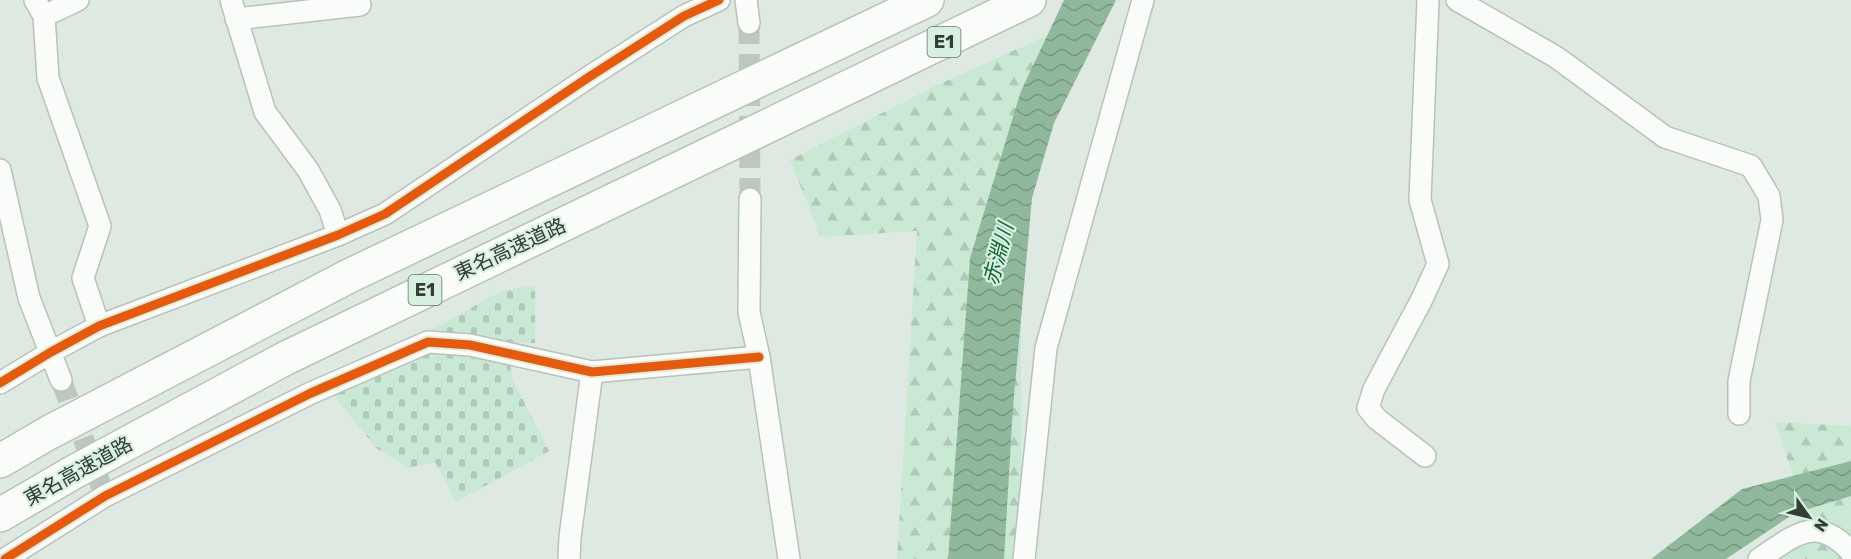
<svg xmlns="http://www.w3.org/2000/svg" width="1851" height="559" font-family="Rubik,'Noto Sans JP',sans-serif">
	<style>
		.forest { fill: url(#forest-firs) }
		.cemetery { fill: url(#cemetery-stones) }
		.water { fill: url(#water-waves) }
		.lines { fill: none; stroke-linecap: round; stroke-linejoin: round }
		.minor-tunnel { stroke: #bcc7bf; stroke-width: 21; stroke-dasharray: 21 10; stroke-linecap: butt }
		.minor-casing { stroke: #b8c2bb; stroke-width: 24 }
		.motorway-casing { stroke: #b8c2bb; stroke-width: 36 }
		.minor { stroke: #fafcfa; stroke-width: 21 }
		.motorway { stroke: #fafcfa; stroke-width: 33 }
		.cycleway-casing { stroke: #d8f0df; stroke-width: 13 }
		.cycleway { stroke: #e8590c; stroke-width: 9 }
		.labels { text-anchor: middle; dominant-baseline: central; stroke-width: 4.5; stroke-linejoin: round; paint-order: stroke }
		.shield { fill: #d8f0df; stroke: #657369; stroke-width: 1.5 }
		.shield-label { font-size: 18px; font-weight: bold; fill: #343d36 }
		.street-label { font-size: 20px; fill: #343d36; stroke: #d8f0df }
		.water-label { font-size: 21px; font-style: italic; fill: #0e6639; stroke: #d8f0df }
	</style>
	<defs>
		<pattern id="forest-firs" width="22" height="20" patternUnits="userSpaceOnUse" patternTransform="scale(1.5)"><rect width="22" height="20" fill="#cae9d4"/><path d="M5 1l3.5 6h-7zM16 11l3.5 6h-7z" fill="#aec9b7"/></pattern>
		<pattern id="cemetery-stones" width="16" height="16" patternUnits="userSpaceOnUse" patternTransform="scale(1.5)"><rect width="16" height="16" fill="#cae9d4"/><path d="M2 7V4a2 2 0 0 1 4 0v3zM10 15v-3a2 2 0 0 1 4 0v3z" fill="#aec9b7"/></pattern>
		<pattern id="water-waves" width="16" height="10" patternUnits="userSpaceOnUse" patternTransform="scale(1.5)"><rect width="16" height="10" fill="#90b89d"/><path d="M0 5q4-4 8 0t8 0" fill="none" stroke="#769781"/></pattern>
	</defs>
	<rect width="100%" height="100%" fill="#deeae1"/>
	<g class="forest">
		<polygon points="1048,35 1021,138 1021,467 1024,559 897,559 917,231 821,237 790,160 933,87"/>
		<polygon points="1775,422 1851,426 1851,559 1759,559 1806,514"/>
	</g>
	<polygon class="cemetery" points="535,285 535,343 506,343 513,380 549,451 456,502 435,462 409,468 376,448 328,388 501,291"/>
	<g class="water">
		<polygon points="1064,0 1116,0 1054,123 1032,198 1013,407 1004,559 948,559 970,258 1021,91"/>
		<polygon points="1851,461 1851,496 1795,513 1726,559 1651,559 1742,489"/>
	</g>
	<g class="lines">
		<g class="minor-tunnel">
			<polyline points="749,23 750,199"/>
			<polyline points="61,380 105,496"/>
		</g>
		<g class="minor-casing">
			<g id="minor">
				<polyline points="35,0 44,16 48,78 100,226 83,278 99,326"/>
				<polyline points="231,0 265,112 308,170 330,210 338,235"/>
				<polyline points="746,0 749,23"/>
				<polyline points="1457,0 1556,57 1665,137 1751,166 1769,196 1772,220 1739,381 1739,414"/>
				<polyline points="44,16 78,0"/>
				<polyline points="236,19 360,5"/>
				<polyline points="0,170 29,298 61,380"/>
				<polyline points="750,199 749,312 759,357 789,559"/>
				<polyline points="0,383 51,352 99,326 338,235 385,214 589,77 684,16 719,0"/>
				<polyline points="1425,456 1377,419 1368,408 1374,389 1422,299 1438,264 1420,200 1428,0"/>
				<polyline points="5,559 105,496 311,393 428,342 470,345 592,372 759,357"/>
				<polyline points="569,559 570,537 592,372"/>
				<polyline points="1024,559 1046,348 1143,0"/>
				<path d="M 1759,559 C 1794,536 1816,513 1851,552"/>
			</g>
		</g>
		<g class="motorway-casing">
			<g id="motorway">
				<polyline points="0,461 50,432 349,276 927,0"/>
				<polyline points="0,515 74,472 284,359 1029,0"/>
			</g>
		</g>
		<use href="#minor" class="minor"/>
		<use href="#motorway" class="motorway"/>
		<g class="cycleway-casing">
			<g id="cycleway">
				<polyline points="0,383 51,352 99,326 338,235 385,214 589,77 684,16 719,0"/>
				<polyline points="5,559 105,496 311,393 428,342 470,345 592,372 759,357"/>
			</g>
		</g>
		<use href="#cycleway" class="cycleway"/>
	</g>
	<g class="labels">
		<g class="shield">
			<rect x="927.5" y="27" width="33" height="30" rx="4.5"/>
			<rect x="408.5" y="275" width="33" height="30" rx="4.5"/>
		</g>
		<g class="shield-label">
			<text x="944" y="42">E1</text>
			<text x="425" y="290">E1</text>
		</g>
		<g class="street-label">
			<text transform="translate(510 249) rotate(-25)">東名高速道路</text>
			<text transform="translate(78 471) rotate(-29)">東名高速道路</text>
		</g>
		<g class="water-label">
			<text transform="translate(998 254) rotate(-75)">赤淵川</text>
		</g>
	</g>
	<g transform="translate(1809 517) rotate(124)" stroke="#d8f0df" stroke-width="4.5" paint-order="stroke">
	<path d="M0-4.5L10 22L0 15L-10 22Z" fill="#343d36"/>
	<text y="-9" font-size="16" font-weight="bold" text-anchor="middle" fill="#343d36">N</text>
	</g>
</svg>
